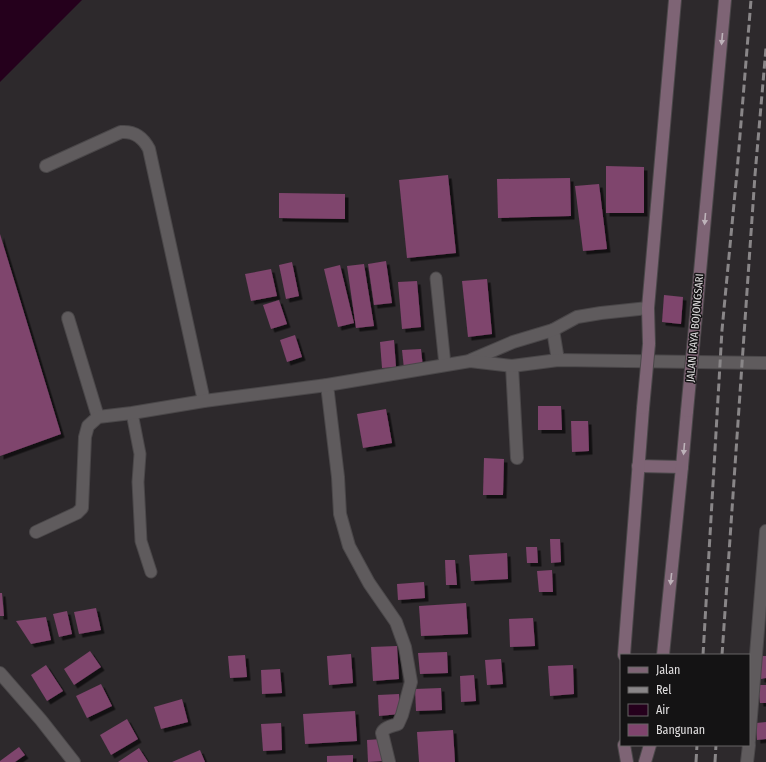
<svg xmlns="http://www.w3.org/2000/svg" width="766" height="762" font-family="'Fira Sans Condensed',sans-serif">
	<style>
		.water { fill: #25001c }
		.building { fill: #7f446d; filter: url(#shadow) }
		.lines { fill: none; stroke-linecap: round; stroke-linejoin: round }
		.lane-casing { stroke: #4a4749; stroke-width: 13 }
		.street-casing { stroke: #4a4749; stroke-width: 14 }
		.secondary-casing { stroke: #4a4749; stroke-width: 14 }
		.lane { stroke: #5f5b5d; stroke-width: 11 }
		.street { stroke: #5f5b5d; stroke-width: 12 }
		.secondary { stroke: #7e6475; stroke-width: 12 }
		.rail { stroke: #898688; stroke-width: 3; stroke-dasharray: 8 4; stroke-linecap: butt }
		.secondary-bridge-casing { stroke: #4a4749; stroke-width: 14; stroke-linecap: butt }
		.secondary-bridge { stroke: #7e6475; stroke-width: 12 }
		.oneway { fill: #beb3ba }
		.labels { text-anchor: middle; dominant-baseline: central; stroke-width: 3; stroke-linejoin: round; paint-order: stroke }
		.street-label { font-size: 11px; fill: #e0dedf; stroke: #141314 }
	</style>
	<defs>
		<filter id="shadow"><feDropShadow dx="3.5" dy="3.5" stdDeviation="0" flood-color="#0009"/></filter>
	</defs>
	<rect width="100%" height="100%" fill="#2d292c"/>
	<polygon class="water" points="0,0 82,0 0,82"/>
	<g class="building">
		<polygon points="606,166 644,167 644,213 606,213"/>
		<polygon points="448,175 456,253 407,258 399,180"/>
		<polygon points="570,178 571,216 498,218 497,179"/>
		<polygon points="599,184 607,249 583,251 575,186"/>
		<polygon points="279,193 345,194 345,219 279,218"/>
		<polygon points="0,234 61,434 0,456"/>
		<polygon points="386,261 392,303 374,305 368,264"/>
		<polygon points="292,262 299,296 286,299 279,265"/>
		<polygon points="364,264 374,326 356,328 347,266"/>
		<polygon points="340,265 354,323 338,327 324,269"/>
		<polygon points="271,269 277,296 251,301 245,274"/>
		<polygon points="487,279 492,334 468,337 462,281"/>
		<polygon points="417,281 421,327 402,329 398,282"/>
		<polygon points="664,295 683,297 681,324 662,322"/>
		<polygon points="279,300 287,324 271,329 263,305"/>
		<polygon points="295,335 302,357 287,362 280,340"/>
		<polygon points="394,340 396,367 382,368 380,342"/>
		<polygon points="421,349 423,368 404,369 402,350"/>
		<polygon points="538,406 561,406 562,430 538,430"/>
		<polygon points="386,409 392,443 363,448 357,414"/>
		<polygon points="571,421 588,421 589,451 572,452"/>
		<polygon points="484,458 504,459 503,495 483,495"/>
		<polygon points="550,539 560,539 561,562 551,563"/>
		<polygon points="526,547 537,547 538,563 527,563"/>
		<polygon points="507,553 508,579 471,581 469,555"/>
		<polygon points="445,560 455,560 457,585 446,585"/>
		<polygon points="552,570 553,592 539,592 537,571"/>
		<polygon points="424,582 425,598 398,600 397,584"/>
		<polygon points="0,593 2,593 4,616 0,616"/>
		<polygon points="466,603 468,634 421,636 419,606"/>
		<polygon points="96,608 101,630 79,634 74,612"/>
		<polygon points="67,611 72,634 59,637 53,614"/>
		<polygon points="46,617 51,640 31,644 16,621"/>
		<polygon points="533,618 535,646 510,647 509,619"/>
		<polygon points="397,646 399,679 373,681 371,647"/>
		<polygon points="90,651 101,667 74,685 64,669"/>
		<polygon points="447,652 448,673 420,674 418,653"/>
		<polygon points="351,654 353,683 329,685 327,656"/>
		<polygon points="245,655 247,677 230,678 228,656"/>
		<polygon points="760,656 766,656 766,678 761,679"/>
		<polygon points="501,659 503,684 487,685 485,660"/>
		<polygon points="46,665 63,691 47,701 31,675"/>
		<polygon points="573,665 574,694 550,696 548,666"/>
		<polygon points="280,669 282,693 262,694 261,670"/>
		<polygon points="474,675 476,701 461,702 460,676"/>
		<polygon points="101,684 112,706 87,718 76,696"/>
		<polygon points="758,685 766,685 766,703 760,703"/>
		<polygon points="441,688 442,710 416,711 415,689"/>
		<polygon points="399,694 400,714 379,716 378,695"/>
		<polygon points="182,699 188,722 161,729 154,707"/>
		<polygon points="355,711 357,741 305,744 303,714"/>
		<polygon points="127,719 138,739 111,755 100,735"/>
		<polygon points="766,722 766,739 757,740 756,723"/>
		<polygon points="281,723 282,750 263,751 261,724"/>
		<polygon points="453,730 455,762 419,762 417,732"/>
		<polygon points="382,739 383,761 368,762 367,740"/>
		<polygon points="19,747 25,755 15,762 0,762 0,761"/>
		<polygon points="139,748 148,762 118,762"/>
		<polygon points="200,750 205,762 172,762"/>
		<polygon points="353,755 353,762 327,762 327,756"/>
	</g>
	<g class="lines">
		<g class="lane-casing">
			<g id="lane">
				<polyline points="436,278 445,365"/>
				<polyline points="132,413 140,454 138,482 141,541 151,572"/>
			</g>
		</g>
		<g class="street-casing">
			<g id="street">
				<path d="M 46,166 L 121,132 C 134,131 143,137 149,149 L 204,401"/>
				<polyline points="68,318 98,417"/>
				<polyline points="553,330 558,360"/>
				<polyline points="471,360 513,342 553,330 577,317 601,313 648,308"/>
				<polyline points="512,366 517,458"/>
				<path d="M 327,385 L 338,477 L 340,514 L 349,546 L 369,583 L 396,622 L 405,647 L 411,682 L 402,715 L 398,724 C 393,726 384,727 382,733 L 389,762"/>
				<polyline points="36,532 77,513 82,508 85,437 88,426 98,417 132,413 204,401 327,385 470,361 512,366 558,360 766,363"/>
				<polyline points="0,673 41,720 74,762"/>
				<polyline points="749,741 766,531"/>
				<polyline points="747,762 749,745"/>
			</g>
		</g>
		<g class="secondary-casing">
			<g id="secondary">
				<polyline points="649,344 648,308 675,0"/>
				<polyline points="693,348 725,0"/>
				<polyline points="638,466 682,467"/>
				<polyline points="624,655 643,408"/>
				<polyline points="663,655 682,467 687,411"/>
				<polyline points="624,745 627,762"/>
				<polyline points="645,762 650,745"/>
			</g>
		</g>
		<use href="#lane" class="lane"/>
		<use href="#street" class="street"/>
		<use href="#secondary" class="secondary"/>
		<g class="rail">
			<polyline points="703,655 722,330 737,172 751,0"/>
			<polyline points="722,655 755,175 766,48"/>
			<polyline points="696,762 697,745"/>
			<polyline points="715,762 716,745"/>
		</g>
		<g class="secondary-bridge-casing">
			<g id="secondary-bridge">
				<polyline points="643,408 649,344"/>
				<polyline points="687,411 693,348"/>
			</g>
		</g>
		<use href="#secondary-bridge" class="secondary-bridge"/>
	</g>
	<defs><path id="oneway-solid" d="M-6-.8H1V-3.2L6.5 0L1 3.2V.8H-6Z"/></defs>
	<g class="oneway">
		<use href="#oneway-solid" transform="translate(722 39) rotate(95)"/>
		<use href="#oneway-solid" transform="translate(705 219) rotate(95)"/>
		<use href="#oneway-solid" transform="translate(684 449) rotate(95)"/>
		<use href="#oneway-solid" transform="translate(671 579) rotate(96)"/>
	</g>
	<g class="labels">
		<g class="street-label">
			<text transform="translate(695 328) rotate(-85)">JALAN RAYA BOJONGSARI</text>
		</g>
	</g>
	<rect x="620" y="654" width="130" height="92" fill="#141314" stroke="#666465"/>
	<rect x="628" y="667" width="20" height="6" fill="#7e6475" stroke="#666465"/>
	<text x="656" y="674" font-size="12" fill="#e0dedf">Jalan</text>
	<rect x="628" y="687" width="20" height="6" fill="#898688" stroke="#666465"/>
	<text x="656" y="694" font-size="12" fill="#e0dedf">Rel</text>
	<rect x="628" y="704" width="20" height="12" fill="#25001c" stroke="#666465"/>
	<text x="656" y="714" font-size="12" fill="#e0dedf">Air</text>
	<rect x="628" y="724" width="20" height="12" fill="#7f446d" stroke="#666465"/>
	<text x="656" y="734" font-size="12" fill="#e0dedf">Bangunan</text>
</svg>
